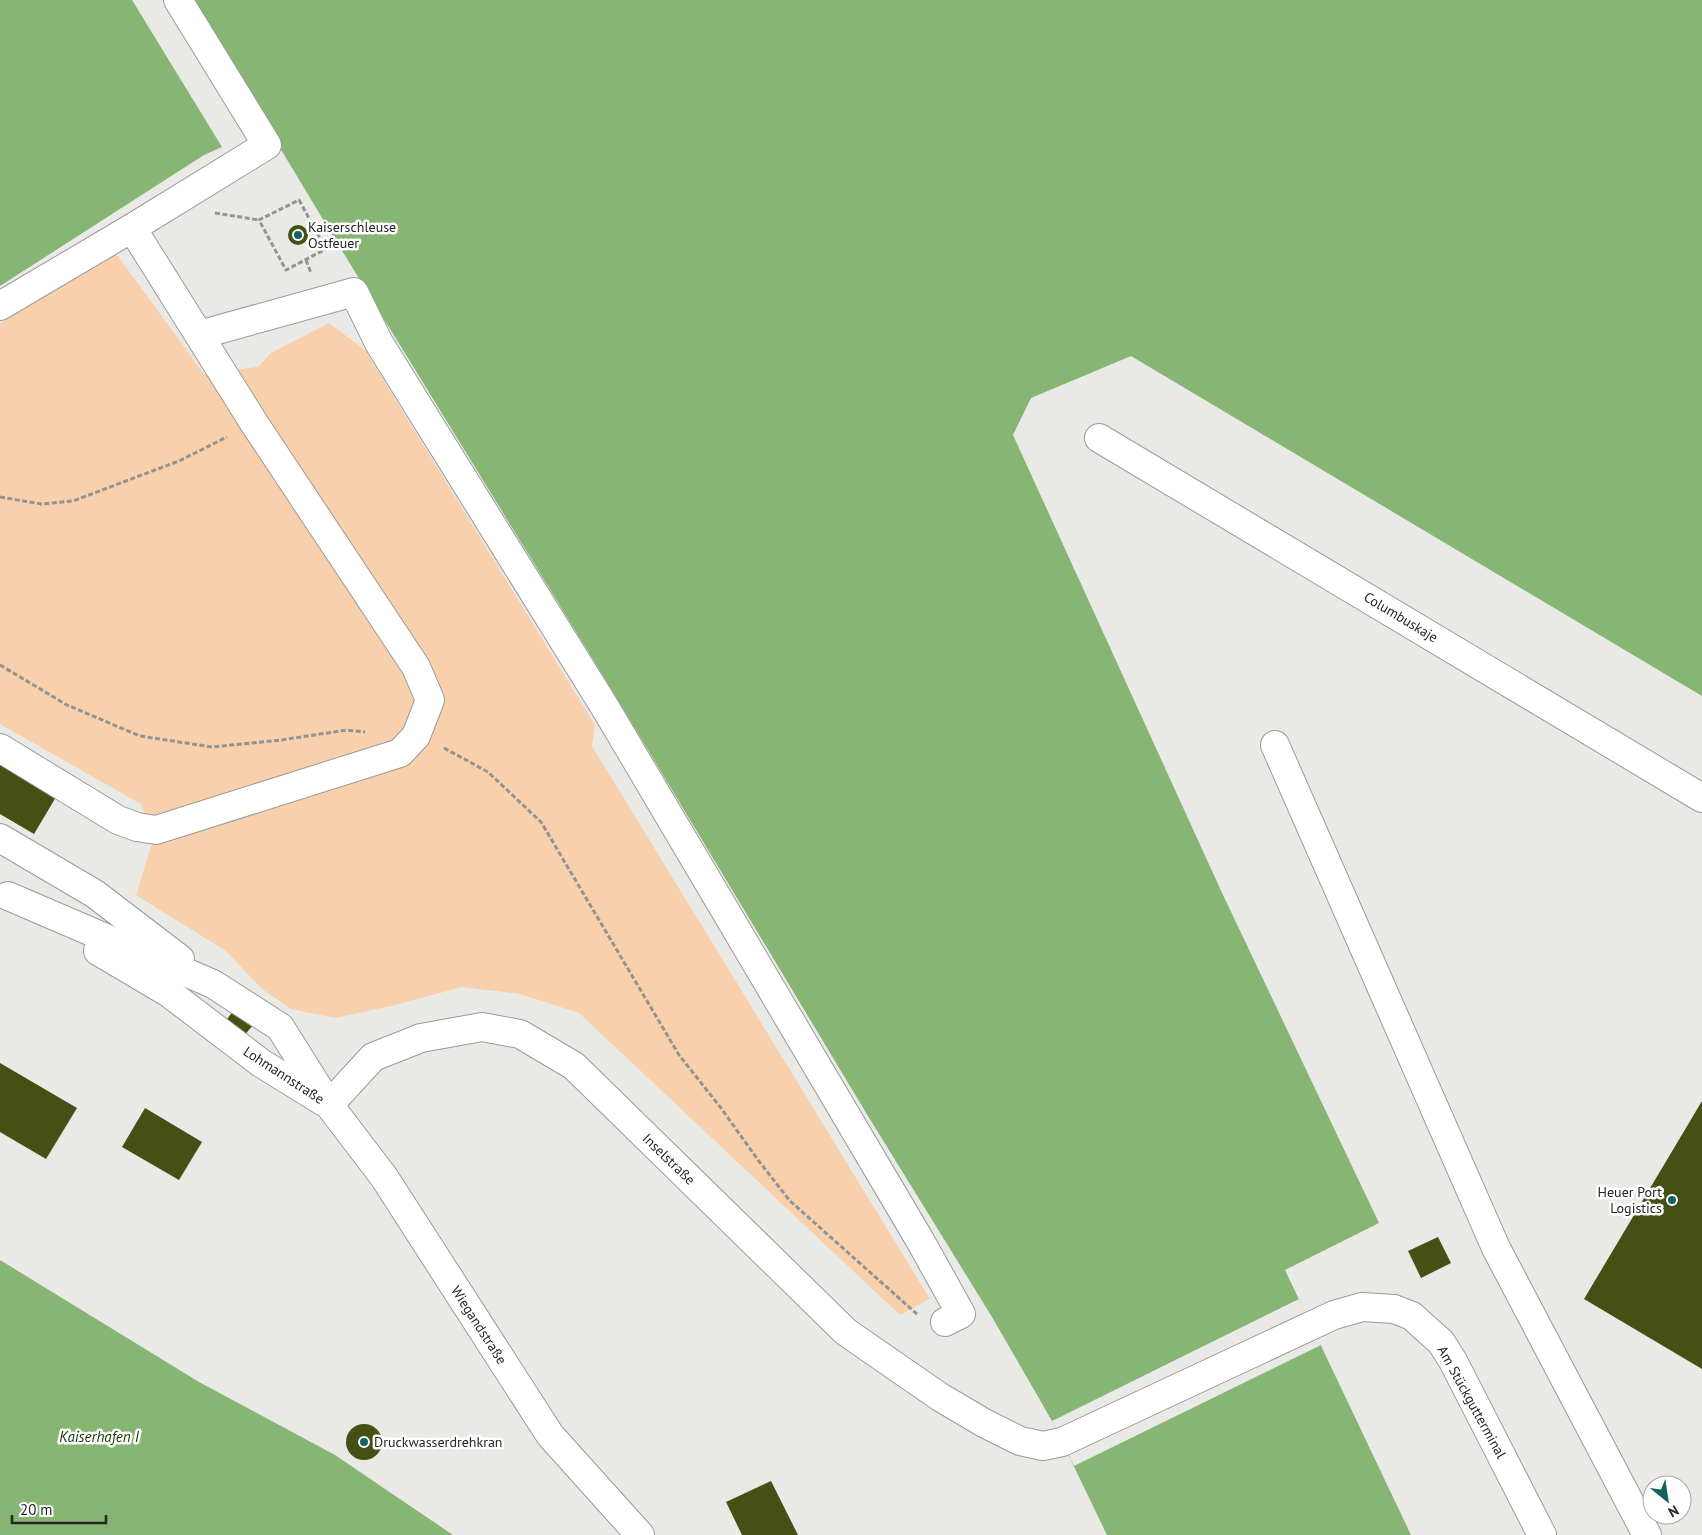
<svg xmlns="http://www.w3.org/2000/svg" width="1702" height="1535" font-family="'PT Sans',sans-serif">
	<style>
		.green { fill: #f8d0ac }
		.water { fill: #86b574 }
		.pier { fill: #e9e9e6 }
		.building { fill: #465015 }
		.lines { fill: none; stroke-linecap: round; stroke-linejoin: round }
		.minor-casing { stroke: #9b9a98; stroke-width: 30 }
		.path { stroke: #939391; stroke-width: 3; stroke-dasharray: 5 2.5; stroke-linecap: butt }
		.minor { stroke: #fff; stroke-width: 28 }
		.poi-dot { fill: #136260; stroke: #fff; stroke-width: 2 }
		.labels { text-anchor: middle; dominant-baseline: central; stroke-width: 5; stroke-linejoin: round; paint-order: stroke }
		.poi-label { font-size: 14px; fill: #252524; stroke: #fff; text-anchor: start }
		.street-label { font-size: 14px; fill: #252524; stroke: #fff }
		.water-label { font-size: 15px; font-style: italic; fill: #163506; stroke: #fff }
	</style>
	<rect width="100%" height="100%" fill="#e9e9e6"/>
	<polygon class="green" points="115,252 204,374 258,367 271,353 329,323 365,350 595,725 592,746 930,1299 900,1315 579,1013 520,994 462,987 391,1006 335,1018 291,1009 262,989 226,951 136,895 154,837 141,804 0,724 0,324"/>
	<g class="water">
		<polygon points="0,0 132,0 222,147 204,155 0,286"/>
		<polygon points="191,0 1702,0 1702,696 1131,356 1031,398 1013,435 1223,895 1379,1223 1285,1270 1411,1535 1107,1535 1052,1421 992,1317 868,1116 618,700 333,236"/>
		<polygon points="0,1260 199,1382 335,1455 453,1535 0,1535"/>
	</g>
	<polygon class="pier" points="1299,1299 1321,1345 1074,1466 1052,1421"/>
	<g class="building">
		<circle cx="298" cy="235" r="10"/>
		<polygon points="0,764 56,797 34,834 0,814"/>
		<polygon points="234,1010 253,1025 243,1037 224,1023"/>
		<polygon points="0,1063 77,1108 46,1159 0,1132"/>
		<polygon points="1702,1101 1702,1369 1584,1299"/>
		<polygon points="145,1108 202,1142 179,1180 122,1147"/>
		<polygon points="1438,1237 1451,1263 1421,1278 1408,1251"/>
		<circle cx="364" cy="1442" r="18"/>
		<polygon points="771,1481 798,1535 742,1535 726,1502"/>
	</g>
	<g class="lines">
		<g class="minor-casing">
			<g id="minor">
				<polyline points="0,306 132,228 267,145 178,0"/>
				<polyline points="199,335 354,292 379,343 606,709 921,1242 961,1314 945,1322"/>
				<polyline points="1099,438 1702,798"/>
				<polyline points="1275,745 1496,1248 1647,1535"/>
				<polyline points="0,748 118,820 137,827 156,830 400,753 416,736 430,700 416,667 254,423 132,228"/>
				<polyline points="0,838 95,894 180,959"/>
				<polyline points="8,896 213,984 280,1027 329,1105 384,1177 550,1435 640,1535"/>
				<polyline points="98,951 169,993 261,1063 324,1102"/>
				<polyline points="329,1105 373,1057 421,1038 482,1027 520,1034 574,1066 846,1332 940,1397 984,1423 1020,1441 1043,1446 1062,1442 1334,1315 1362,1307 1394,1309 1412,1316 1424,1327 1441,1342 1453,1361 1542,1535"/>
			</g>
		</g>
		<g class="path">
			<polygon points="299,200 326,249 286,270 259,220"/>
			<polyline points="215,213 259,220"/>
			<polyline points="306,260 311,273"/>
			<polyline points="0,497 41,504 73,501 179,461 227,437"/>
			<polyline points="0,665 67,705 140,736 212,747 281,740 347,730 365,732"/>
			<polyline points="444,748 488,772 541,822 679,1055 721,1108 758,1160 790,1201 918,1315"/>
		</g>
		<use href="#minor" class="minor"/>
	</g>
	<g class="poi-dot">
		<circle cx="298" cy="235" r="5"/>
		<circle cx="1672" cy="1200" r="5"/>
		<circle cx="364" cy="1442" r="5"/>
	</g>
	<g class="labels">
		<g class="poi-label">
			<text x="308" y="227">Kaiserschleuse<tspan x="308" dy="16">Ostfeuer</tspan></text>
			<text x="1662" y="1192" text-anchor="end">Heuer Port<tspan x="1662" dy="16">Logistics</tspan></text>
			<text x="374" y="1442">Druckwasserdrehkran</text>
		</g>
		<g class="street-label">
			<text transform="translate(1401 617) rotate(31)">Columbuskaje</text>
			<text transform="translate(284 1075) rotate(33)">Lohmannstraße</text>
			<text transform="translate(669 1159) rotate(44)">Inselstraße</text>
			<text transform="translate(479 1325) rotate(57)">Wiegandstraße</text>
			<text transform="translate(1472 1402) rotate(61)">Am Stückgutterminal</text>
		</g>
		<g class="water-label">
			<text x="99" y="1436">Kaiserhafen I</text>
		</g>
	</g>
	<g transform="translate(1667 1500) rotate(150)"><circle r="24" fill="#ffffff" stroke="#a8a8a7"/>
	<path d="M0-4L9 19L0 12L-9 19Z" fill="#136260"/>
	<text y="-8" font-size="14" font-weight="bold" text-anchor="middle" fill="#252524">N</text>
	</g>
	<path d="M12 1515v8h94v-8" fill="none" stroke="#252524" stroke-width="2.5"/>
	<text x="20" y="1515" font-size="15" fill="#252524" stroke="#ffffff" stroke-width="4" paint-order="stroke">20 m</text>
</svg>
